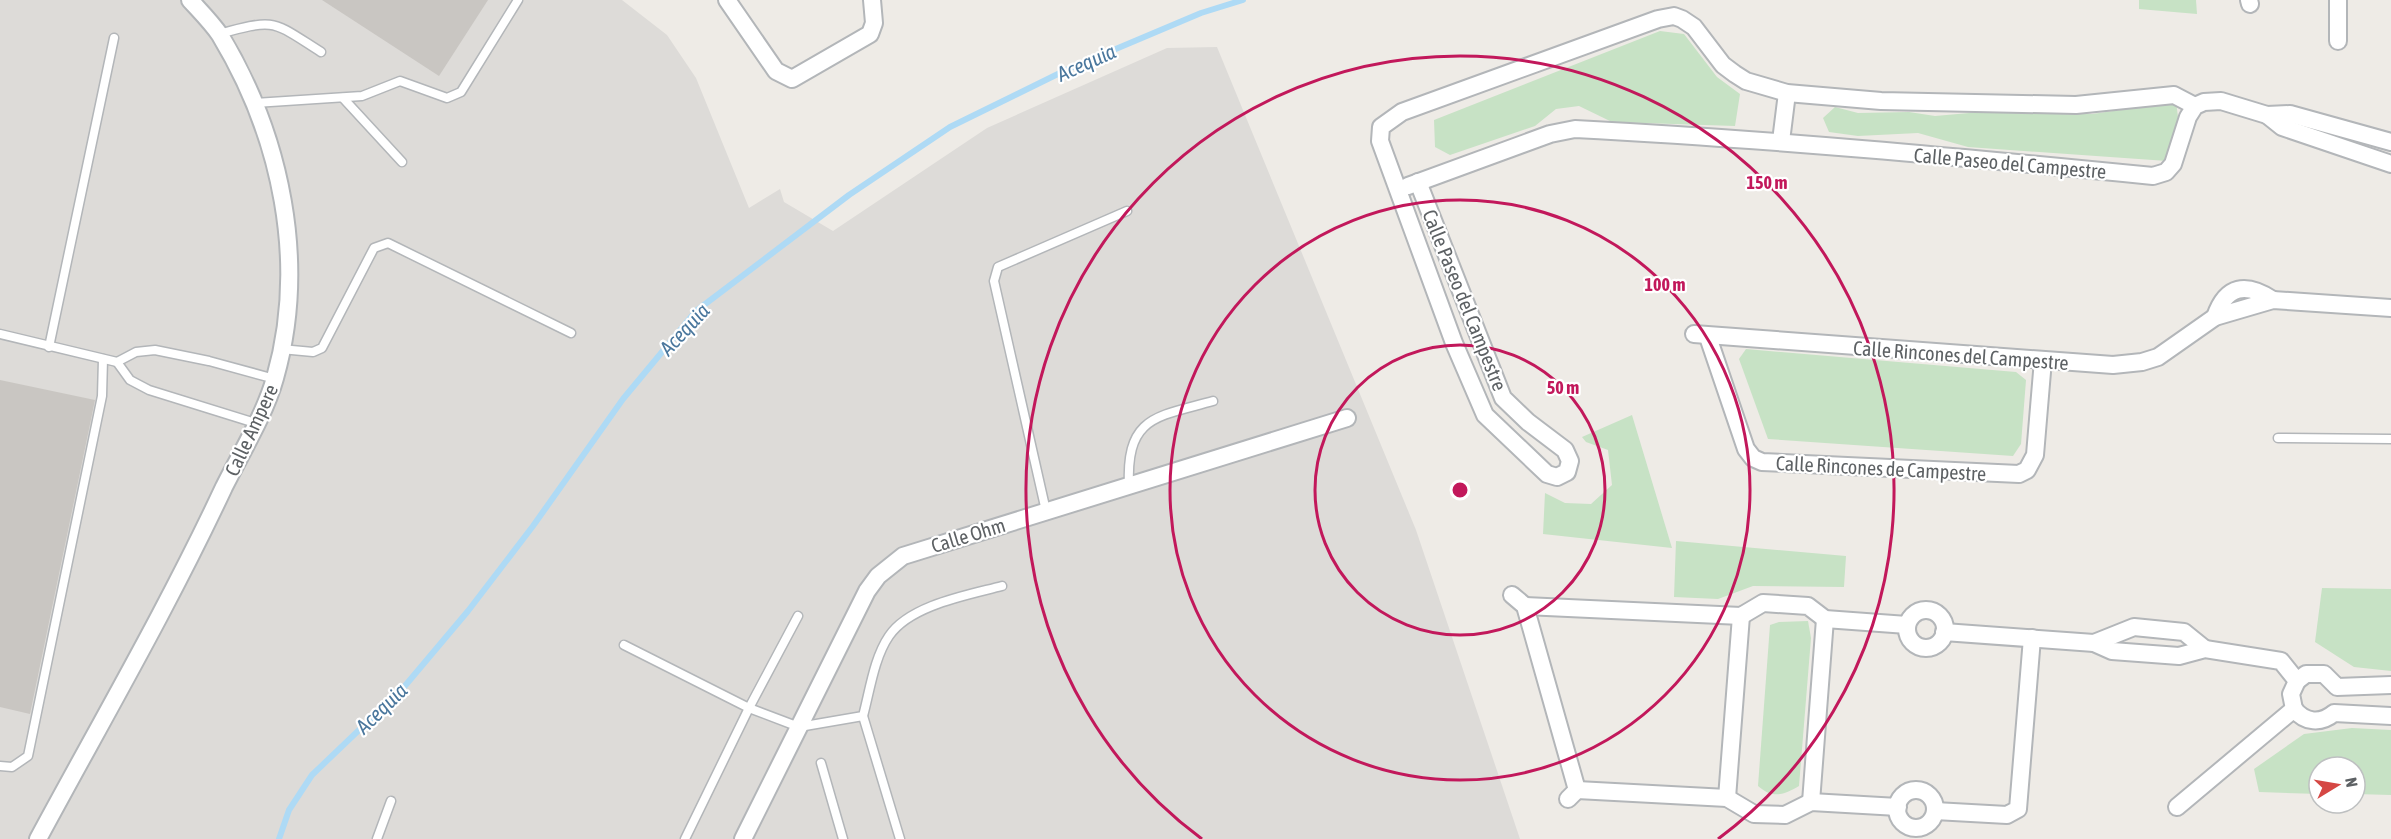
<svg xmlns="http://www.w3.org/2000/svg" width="2391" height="839" font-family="'Asap Condensed',sans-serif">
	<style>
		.industrial { fill: #dddbd8 }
		.green { fill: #c7e2c5 }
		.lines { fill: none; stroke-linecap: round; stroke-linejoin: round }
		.stream { stroke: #aedaf5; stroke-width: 6 }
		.building { fill: #c9c6c2 }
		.service-casing { stroke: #b3b6b9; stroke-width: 11 }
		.minor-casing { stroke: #b3b6b9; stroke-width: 20 }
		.service { stroke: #fff; stroke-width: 8 }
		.minor { stroke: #fff; stroke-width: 16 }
		.ring { fill: none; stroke: #c2185b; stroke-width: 3 }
		.labels { text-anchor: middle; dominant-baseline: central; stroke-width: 4.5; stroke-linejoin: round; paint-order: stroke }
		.street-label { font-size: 20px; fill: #5d6164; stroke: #fff }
		.water-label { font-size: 21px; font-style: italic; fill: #4a779d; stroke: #fff }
		.centre { fill: #c2185b; stroke: #fff; stroke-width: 3 }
		.ring-label { font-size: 18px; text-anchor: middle; font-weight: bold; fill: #c2185b; stroke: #fff; stroke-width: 4.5; stroke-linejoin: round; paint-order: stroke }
	</style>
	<rect width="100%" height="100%" fill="#eeebe6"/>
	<polygon class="industrial" points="0,0 622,0 667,35 696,78 749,208 780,189 784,202 833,231 987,128 1167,48 1217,47 1416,530 1520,839 0,839"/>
	<g class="green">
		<polygon points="2139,0 2196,0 2197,14 2139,9"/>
		<polygon points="1660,31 1684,34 1717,77 1740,94 1735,126 1612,122 1579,106 1556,109 1535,126 1450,155 1435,147 1434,120"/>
		<polygon points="2176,102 2178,117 2167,161 1968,147 1918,133 1858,136 1829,132 1823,118 1835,107 1858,113 1909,112 1935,116 1992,111 2092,114"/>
		<polygon points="1746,349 2016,372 2026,380 2021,444 2013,456 1768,439 1739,359"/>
		<polygon points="1632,415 1672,548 1543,534 1545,493 1565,503 1591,504 1612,485 1608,450 1586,442 1582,437"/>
		<polygon points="1676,541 1846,556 1844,587 1753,586 1718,599 1674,597"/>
		<polygon points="2322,588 2391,589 2391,671 2354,667 2315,642"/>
		<path d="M 1808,621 L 1811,638 L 1799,786 C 1783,795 1773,799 1758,786 L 1770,625 L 1779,622 Z"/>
		<polygon points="2352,728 2391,730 2391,795 2355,794 2355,767 2319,767 2319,794 2259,792 2254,769 2304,734"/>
	</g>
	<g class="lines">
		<polyline class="stream" points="279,839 289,810 312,775 404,687 468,611 533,526 623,399 696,311 849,195 950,127 1066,70 1201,13 1243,0"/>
	</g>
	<g class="building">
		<polygon points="322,0 488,0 439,76"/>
		<polygon points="0,380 95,400 30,714 0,707"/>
	</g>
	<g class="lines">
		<g class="service-casing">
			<g id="service">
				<path d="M 219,34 C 277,18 272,21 321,52"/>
				<polyline points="343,98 402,162"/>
				<polyline points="255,103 362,96 400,81 447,98 461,92 518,0"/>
				<polyline points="0,334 117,362 136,352 155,350 209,361 275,379"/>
				<polyline points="49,347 114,38"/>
				<polyline points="281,349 313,352 322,348 374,248 388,243 571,333"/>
				<polyline points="117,362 130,380 149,390 255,423"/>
				<polyline points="2278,438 2391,439"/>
				<path d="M 1129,486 C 1126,416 1156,417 1213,401"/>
				<polyline points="1046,511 994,281 998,267 1127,211"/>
				<path d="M 798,616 L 749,708 L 799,727 L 863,716 C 870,690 874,658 889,636 C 910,605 968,595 1002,586"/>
				<polyline points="624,645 749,708 685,839"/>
				<polyline points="863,716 900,839"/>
				<polyline points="821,763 843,839"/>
				<polyline points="0,766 12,767 28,756 102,396 103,359"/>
				<polyline points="377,839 391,801"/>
			</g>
		</g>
		<g class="minor-casing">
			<g id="minor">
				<polyline points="727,0 776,71 792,79 870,34 874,23 872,0"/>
				<polyline points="2249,0 2250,4"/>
				<polyline points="2338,0 2338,41"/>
				<polyline points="2267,115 2282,127 2391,164"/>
				<polyline points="1781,141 1787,93"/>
				<polyline points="1418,182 1503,398 1528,422 1565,450 1570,461 1567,472 1557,477 1547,474 1485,415 1454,343 1380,141 1381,127 1402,112 1658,19 1674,16 1682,19 1694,27 1723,65 1735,74 1746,81 1787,93 1881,101 2076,105 2174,95 2195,106"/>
				<path d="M 1408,186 L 1550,134 L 1575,129 C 1768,139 1961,157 2153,176 L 2166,172 L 2173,164 L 2188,117 L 2195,106 L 2204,102 L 2221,101 L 2267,115 L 2290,114 L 2391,142"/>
				<path d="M 2215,317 C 2226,285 2246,282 2273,300"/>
				<polyline points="1694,334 2113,365 2142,362 2158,357 2215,317 2273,300 2391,308"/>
				<polyline points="1708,337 1746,449 1753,458 1762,462 2019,474 2027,470 2035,455 2043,360"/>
				<polyline points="1512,595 1525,606 1577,790 1568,799"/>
				<polyline points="1525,606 1741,616 1763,603 1808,606 1825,619 1907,625"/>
				<circle cx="1926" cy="629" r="19"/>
				<polyline points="1944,632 2094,643 2112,651 2179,656 2205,649 2281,661 2297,681 2291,694 2294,709"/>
				<polyline points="2094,643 2134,627 2184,632 2205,649"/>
				<polyline points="2297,681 2306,674 2324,674 2337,687 2391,685"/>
				<path d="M 2294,709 C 2305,723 2321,724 2334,713 L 2391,716"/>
				<polyline points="1577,790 1727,798 1754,814 1785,815 1811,802 1898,807"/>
				<circle cx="1916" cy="809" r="19"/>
				<polyline points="1727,798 1741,616"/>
				<polyline points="1811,802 1825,619"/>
				<polyline points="2177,807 2294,709"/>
				<polyline points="1935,811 2007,815 2018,809 2032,638"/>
				<path d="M 38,839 C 101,722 168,607 224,487 C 241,453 265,414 275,378 C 308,262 281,136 220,35 C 212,23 200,11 190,0"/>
				<polyline points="743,839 867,591 878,576 903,556 1347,418"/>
			</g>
		</g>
		<use href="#service" class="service"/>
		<use href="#minor" class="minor"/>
	</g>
	<g class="ring">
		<circle cx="1460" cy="490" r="145"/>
		<circle cx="1460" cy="490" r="290"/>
		<path d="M1202 839A434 434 0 1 1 1718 839"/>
	</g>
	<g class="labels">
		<g class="street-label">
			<text transform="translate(2010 163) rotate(5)">Calle Paseo del Campestre</text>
			<text transform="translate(1465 300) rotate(68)">Calle Paseo del Campestre</text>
			<text transform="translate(1961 355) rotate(4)">Calle Rincones del Campestre</text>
			<text transform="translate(251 430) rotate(-65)">Calle Ampere</text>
			<text transform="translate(1881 468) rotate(3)">Calle Rincones de Campestre</text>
			<text transform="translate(968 535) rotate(-17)">Calle Ohm</text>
		</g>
		<g class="water-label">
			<text transform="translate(1086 62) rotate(-24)">Acequia</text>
			<text transform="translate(684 329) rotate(-47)">Acequia</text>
			<text transform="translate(381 708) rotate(-44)">Acequia</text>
		</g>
	</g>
	<circle cx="1460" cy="490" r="9" class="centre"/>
	<g class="ring-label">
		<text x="1767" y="189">150 m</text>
		<text x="1665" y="291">100 m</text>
		<text x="1563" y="394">50 m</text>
	</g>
	<g transform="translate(2337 785) rotate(79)"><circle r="28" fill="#ffffff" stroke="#bec0c1" stroke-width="1.5"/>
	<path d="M0-4.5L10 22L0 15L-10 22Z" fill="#d54744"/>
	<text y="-9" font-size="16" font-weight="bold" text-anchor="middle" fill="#5d6164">N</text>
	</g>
</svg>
